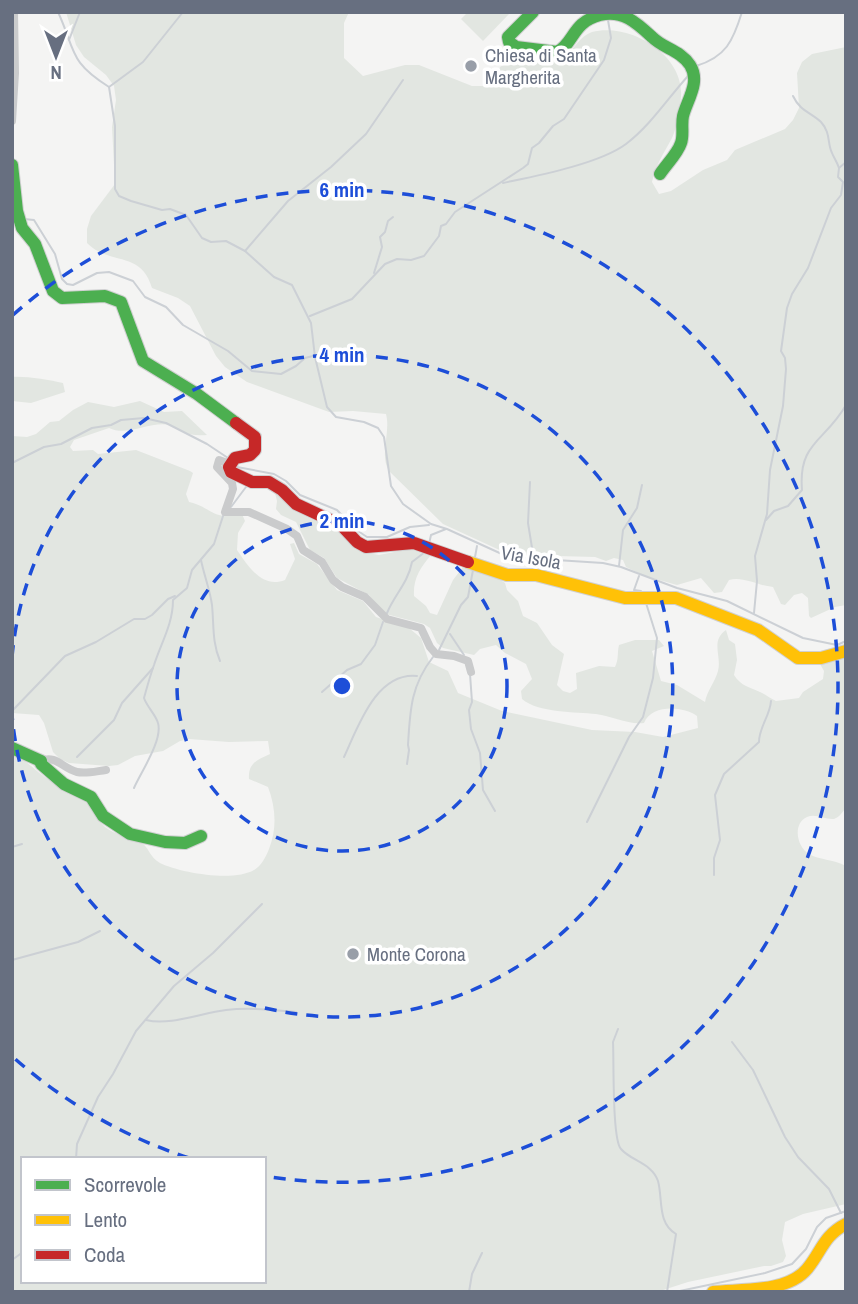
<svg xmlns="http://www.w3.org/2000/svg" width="858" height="1304" font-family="'Archivo Narrow',sans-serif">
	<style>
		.green { fill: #e2e6e1; fill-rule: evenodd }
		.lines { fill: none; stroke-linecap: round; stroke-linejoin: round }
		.stream { stroke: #ccd0d5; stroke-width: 2 }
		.fast-casing { stroke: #d0d0d1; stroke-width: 14 }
		.slow-casing { stroke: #d0d0d1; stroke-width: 14 }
		.jam-casing { stroke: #d0d0d1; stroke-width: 14 }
		.street { stroke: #cacbcc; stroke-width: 8 }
		.fast { stroke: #4caf50; stroke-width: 12 }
		.slow { stroke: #ffc107; stroke-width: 12 }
		.jam { stroke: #c62828; stroke-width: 12 }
		.ring { fill: none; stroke: #1d4ed8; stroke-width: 3.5; stroke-dasharray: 12 9 }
		.poi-dot { fill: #989ea8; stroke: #fff; stroke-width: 2.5 }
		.labels { text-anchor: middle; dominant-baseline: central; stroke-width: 7; stroke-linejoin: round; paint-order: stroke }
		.poi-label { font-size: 19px; fill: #676f80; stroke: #fff; text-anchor: start }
		.street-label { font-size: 19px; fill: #676f80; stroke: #fff }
		.centre { fill: #1d4ed8; stroke: #fff; stroke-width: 3.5 }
		.ring-label { font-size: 21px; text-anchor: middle; font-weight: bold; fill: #1d4ed8; stroke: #fff; stroke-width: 7; stroke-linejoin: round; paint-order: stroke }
	</style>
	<rect width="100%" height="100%" fill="#f4f4f3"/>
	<g class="green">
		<path d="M 66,12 L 349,12 L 344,23 L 344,58 L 363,76 L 405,65 L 419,65 L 472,86 L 486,86 L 497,79 L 500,67 C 519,54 544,64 566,59 C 573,49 580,36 592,32 C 629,22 684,54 681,96 C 680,109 677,127 672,138 C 664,153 655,166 652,182 L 659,194 L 671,191 L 703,170 L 727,160 L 735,150 L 785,129 L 793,120 L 799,108 L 797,73 L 802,62 L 812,54 L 846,47 L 846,605 L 835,607 L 811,618 L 809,616 L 808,598 L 802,593 L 794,595 L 785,605 L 781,604 L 773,587 C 759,586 743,576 729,580 L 722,592 L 714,593 L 701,578 L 677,585 L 645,576 L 626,567 L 623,560 L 614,558 L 606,561 L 595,557 L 557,556 L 522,558 L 506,553 L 443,524 L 389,471 C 379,454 391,433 386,414 L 353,411 L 329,412 L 247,382 L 225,367 L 216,356 L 190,306 L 178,298 L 152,288 C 141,250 110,266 87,243 L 87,229 L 91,216 L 115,184 L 112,127 L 116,100 L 114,86 L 106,75 L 84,57 L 76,45 Z"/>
		<polygon points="468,12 511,12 483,41 461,19"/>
		<path d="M 12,377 C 26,376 49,380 63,383 L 65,392 L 31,403 L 12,401 Z"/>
		<path d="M 140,401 L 164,412 L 182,411 L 207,435 C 197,436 189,435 180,430 C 177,429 173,425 170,425 C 149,421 128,437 109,428 L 74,440 L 70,447 L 73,451 L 93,450 L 98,454 L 136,450 L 190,471 L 193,473 L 186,494 L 189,502 C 214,508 211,521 242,514 L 245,521 L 238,533 L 237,550 C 248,566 262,589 285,580 L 295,559 L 290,544 L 294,543 L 299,554 L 317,564 L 337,590 L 363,601 L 376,617 L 409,628 L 421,638 L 429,662 L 448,671 L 458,693 L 502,711 L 592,730 L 635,732 L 663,737 L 698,728 L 697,716 C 683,706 652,704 644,723 C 628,725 612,716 596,714 C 576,712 538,713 522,699 L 521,691 L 532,679 L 526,664 L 505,653 L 496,645 L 480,649 L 474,655 L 443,648 L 437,643 L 430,628 L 424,624 L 382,613 L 369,595 L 337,578 L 324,558 L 310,550 L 296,522 L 281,515 L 276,509 L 277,501 L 275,493 L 279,493 L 335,529 L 363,552 L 379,555 L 410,549 L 431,555 C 420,568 413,579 414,596 L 426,606 L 430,613 L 437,615 L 453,580 L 463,567 L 498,578 L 505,583 L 507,590 L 518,601 L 523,616 L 537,623 L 552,645 L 564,654 L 557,685 L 563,691 L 570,693 L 577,689 L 576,673 L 599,666 L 615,667 C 619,659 617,653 619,645 L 635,640 L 659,640 L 664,646 L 652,651 L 661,681 L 677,685 L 705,702 C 707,691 715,682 718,671 C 722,656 710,641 726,630 L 729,640 L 735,644 L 737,660 L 734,675 C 741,686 749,687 760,692 C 765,694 770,698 776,701 L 799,698 L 803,692 L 823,679 L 824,671 L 820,664 L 846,655 L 846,808 C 842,812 840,817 834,819 C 825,820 816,813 807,817 C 792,824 797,847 809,854 C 819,860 833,859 846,866 L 846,1204 L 803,1214 L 785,1222 L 782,1240 L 786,1256 L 783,1262 L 771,1266 L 764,1266 L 688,1282 L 657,1292 L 12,1292 L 12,753 C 27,760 37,773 51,781 C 61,786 75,788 85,796 C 94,804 95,818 105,827 C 117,836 127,836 139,841 C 149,846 149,857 160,863 C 180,873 234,882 254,870 C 261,866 266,857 269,849 C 277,829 276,808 268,787 L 249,779 C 248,763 257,760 270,754 L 268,741 L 229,742 L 189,739 L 180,741 L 163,751 L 135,756 L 118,765 L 109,766 L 69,763 L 60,759 L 53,752 L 44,723 L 39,715 L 12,713 L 12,436 L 27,437 L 36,434 L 50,422 L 59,421 L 73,410 L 88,402 L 114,407 ZM 23,1159 L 264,1159 L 264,1281 L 23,1281 Z"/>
	</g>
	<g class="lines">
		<g class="stream">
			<path d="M 58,12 C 76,51 68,61 109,87 L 115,126 L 115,189 L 119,196 L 131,201 L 162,210 L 170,209 L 186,215 L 202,238 L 211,242 L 226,241 L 245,251 L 274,277 L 292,285 L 311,323 L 315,357 L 327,407 L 336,417 L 364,422 L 378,428 L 384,437 L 391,486 L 403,504 L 431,524 L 447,529 L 504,555 L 521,561 L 556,560 L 603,563 L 621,567 L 677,588 L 727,601 L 803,638 L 837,645 L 846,641"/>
			<polyline points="69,40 80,12"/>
			<path d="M 696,66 C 726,57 733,41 742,12"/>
			<polyline points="109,87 143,62 183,12"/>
			<path d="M 793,96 C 800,111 810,112 821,122 C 831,133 827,143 832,153 C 834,158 837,162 839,168"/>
			<path d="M 503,183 C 536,176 599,164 626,144 C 650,126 668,98 688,76"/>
			<polyline points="24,219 34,220 55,254 62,279 67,284 73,285 97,273 109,272 133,281 145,297 166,307 183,325 228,351 252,371 281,374 296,366 305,358 313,356"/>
			<polyline points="245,251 288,201 331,167 366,134 403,80"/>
			<polyline points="374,273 382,247 380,237 385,232 388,221 393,217"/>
			<polyline points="310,316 352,299 385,264 397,259 411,260 424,256 439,236 441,226 446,224 455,212 523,168 528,164 532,148 539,143 553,126 564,119 604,60 611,38 608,20"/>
			<polyline points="12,463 44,447 61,444 92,428 111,425 121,420 144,418 166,423 207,444 228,458"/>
			<polyline points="237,467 274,474 286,481 300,495 337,510 355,529 367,537 387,537 410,527 429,525"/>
			<polyline points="530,482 528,523 534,560"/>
			<polyline points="231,507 246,487"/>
			<path d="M 766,520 L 774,511 L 788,506 L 802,490 C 798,442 825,442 846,405"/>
			<polyline points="429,544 431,535 446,529"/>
			<polyline points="475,557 477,546"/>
			<path d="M 201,560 C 204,575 210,590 212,605 C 214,625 212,642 220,661"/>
			<polyline points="619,566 623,530 637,508 642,485"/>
			<polyline points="639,576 634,590 641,591 642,594"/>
			<path d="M 387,613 C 395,594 408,583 412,562 L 425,552"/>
			<polyline points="754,613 757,581 755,556 767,514 770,470 783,406 786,369 785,358 781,351 787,308 792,294 808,268 831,208 841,195 843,182 838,177 839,168 846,162"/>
			<polyline points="450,634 464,655"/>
			<polyline points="439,650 461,605 468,597 473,570"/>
			<polyline points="470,674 472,702 469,710 471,729 480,753 483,790 495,811"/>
			<polyline points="322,692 347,670 361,664 375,645 383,622"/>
			<polyline points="12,711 65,656 96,642 134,619 145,619 152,615 168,599 175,596"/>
			<polyline points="77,757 114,720 122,703 153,668"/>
			<path d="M 344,757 C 358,727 376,672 417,676"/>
			<path d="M 407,764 L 409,750 L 408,745 C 410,710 411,685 433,657"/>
			<path d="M 134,788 C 141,772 163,740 158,723 C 156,715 147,707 144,698 C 147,687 150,676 154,665 C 161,643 173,624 173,600 L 187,588 L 192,570 L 214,544 L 224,513"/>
			<polyline points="587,822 629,737 643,717 653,678 657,638 646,603"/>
			<polyline points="12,847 22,844"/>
			<path d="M 714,875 L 714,858 L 720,840 L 715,795 L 724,774 L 759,742 C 759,727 770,716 771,701"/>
			<polyline points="12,960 78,942 100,931"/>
			<path d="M 146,1020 C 170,1026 201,1013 226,1010 C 250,1007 272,1010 296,1012"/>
			<path d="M 618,1029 L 613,1042 C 614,1060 612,1140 621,1149 C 631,1161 652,1163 658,1181 C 663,1199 657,1223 676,1234 L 667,1292"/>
			<polyline points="732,1042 753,1070 785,1137 798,1157 829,1189 841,1213"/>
			<polyline points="76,1159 77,1144 98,1097 113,1074 136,1031 174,986 213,953 262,904"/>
			<polyline points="12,1260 23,1252"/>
			<polyline points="469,1292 472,1274 482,1253"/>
			<polyline points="675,1292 765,1273 792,1264 806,1249 817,1227 826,1218 846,1211"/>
		</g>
		<g class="fast-casing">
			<g id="fast">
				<path d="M 533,12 L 508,37 L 509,42 L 516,47 L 557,52 C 574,44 572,22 600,15 C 622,9 637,23 652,37 C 664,49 680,50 690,65 C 701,82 687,100 683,116 C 681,125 684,135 681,143 C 678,153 666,165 660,174"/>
				<polyline points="12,165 17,211 22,228 35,244 53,291 62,298 105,296 121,302 143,361 197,394 236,423"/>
				<polyline points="12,748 41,761 41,764 64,784 91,797 103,816 130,834 165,842 185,843 201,836"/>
			</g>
		</g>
		<g class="slow-casing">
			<g id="slow">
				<polyline points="468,562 507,575 536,575 625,598 676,598 758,630 798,658 821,658 846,651"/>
				<path d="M 713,1292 C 741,1289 787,1293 807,1269 C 822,1251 823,1236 846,1224"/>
			</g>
		</g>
		<g class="jam-casing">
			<polyline id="jam" points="236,423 255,437 255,450 250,455 235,458 229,467 231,472 252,482 269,482 282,490 296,504 341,525 357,542 366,547 414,543 468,562"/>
		</g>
		<g class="street">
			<polyline points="12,121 15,73 14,12"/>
			<polyline points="230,464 219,460 217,467 232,483 233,489 225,512 249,512 287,529 297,536 303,550 322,562 333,580 342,587 365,597 387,619 421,628 430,647 436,654 454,656 468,661 471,672"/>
			<path d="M 41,761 C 56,754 63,769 77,772 C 86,774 97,771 106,770"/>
		</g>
		<use href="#fast" class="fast"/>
		<use href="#slow" class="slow"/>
		<use href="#jam" class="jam"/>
	</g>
	<g class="ring">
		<circle cx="342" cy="686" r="165"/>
		<path d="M12 657A331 331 0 1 1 12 715"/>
		<path d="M189 1158A496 496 0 0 1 13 1057M13 315A496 496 0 1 1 264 1176"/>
	</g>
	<g class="poi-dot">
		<circle cx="471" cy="66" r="7"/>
		<circle cx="353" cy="954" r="7"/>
	</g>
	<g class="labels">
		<g class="poi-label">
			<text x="485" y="55">Chiesa di Santa<tspan x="485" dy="22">Margherita</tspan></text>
			<text x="367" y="954">Monte Corona</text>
		</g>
		<g class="street-label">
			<text transform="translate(531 557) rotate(10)">Via Isola</text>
		</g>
	</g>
	<circle cx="342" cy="686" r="10" class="centre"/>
	<g class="ring-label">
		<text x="342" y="197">6 min</text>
		<text x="342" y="362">4 min</text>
		<text x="342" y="528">2 min</text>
	</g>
	<rect width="858" height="1304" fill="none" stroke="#676f80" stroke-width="28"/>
	<rect x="21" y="1157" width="245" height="126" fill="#ffffff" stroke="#c2c5cc" stroke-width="2"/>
	<rect x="35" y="1180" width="35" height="10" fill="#4caf50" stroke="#c2c5cc" stroke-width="2"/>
	<text x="84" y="1192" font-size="21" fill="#676f80">Scorrevole</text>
	<rect x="35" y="1215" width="35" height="10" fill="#ffc107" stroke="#c2c5cc" stroke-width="2"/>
	<text x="84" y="1227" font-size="21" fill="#676f80">Lento</text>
	<rect x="35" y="1250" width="35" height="10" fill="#c62828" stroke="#c2c5cc" stroke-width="2"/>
	<text x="84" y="1262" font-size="21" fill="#676f80">Coda</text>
	<g transform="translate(56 56) rotate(180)" stroke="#ffffff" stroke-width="5" paint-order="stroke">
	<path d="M0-5L12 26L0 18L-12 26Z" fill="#676f80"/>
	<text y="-10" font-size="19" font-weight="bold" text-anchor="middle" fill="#676f80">N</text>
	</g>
</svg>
